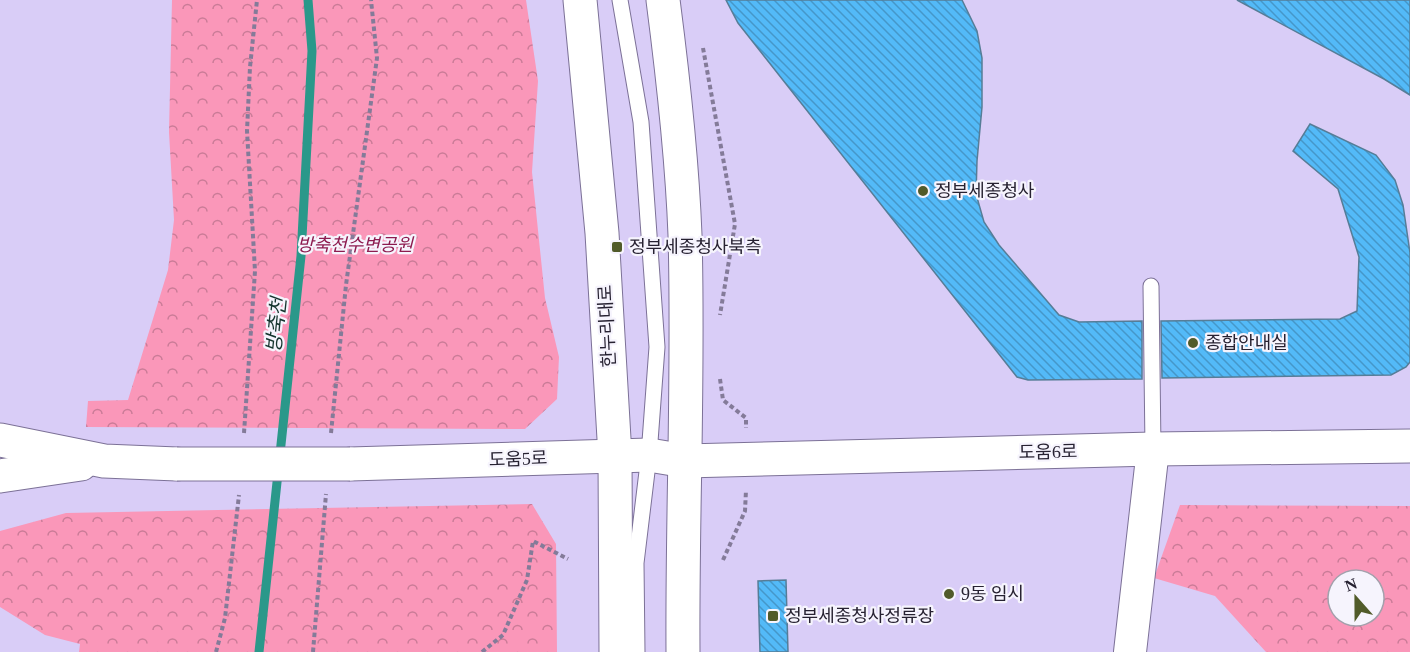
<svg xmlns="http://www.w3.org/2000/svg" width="1410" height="652" font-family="'Times New Roman','Noto Sans KR',serif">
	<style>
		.park { fill: url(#park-crowns); fill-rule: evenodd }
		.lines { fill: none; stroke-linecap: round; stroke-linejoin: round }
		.stream { stroke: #2a988a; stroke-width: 9 }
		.building { fill: url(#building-back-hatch); stroke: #567d97; stroke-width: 1.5 }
		.lane-casing { stroke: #7c7197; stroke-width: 17 }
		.street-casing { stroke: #7c7197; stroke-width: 34 }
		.secondary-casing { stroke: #7c7197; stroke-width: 35 }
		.path { stroke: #847b99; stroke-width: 4; stroke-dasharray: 4.5 3; stroke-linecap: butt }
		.lane { stroke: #fff; stroke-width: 15 }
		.street { stroke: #fff; stroke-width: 32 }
		.secondary { stroke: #fff; stroke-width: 33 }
		.secondary-bridge-casing { stroke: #7c7197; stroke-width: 35; stroke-linecap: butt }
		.secondary-bridge { stroke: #fff; stroke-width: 33 }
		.poi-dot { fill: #515b2a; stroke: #f6f4fd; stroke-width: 2 }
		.labels { text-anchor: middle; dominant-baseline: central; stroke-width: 4.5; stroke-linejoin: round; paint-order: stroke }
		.poi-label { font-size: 18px; fill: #272232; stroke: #f6f4fd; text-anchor: start }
		.park-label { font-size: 18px; font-style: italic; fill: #8d1b4f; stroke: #f6f4fd }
		.street-label { font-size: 18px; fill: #272232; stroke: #f6f4fd }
		.water-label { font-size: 20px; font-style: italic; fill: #15342e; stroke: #f6f4fd }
	</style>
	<defs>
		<pattern id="park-crowns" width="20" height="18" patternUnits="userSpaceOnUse" patternTransform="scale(1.5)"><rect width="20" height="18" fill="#fa97b9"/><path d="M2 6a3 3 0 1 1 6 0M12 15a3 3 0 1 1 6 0" fill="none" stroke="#ca7b97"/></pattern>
		<pattern id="building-back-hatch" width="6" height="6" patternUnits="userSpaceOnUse" patternTransform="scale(1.5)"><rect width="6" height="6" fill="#53baf8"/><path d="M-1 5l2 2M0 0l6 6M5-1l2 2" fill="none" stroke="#4597c9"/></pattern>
	</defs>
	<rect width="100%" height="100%" fill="#d9cdf7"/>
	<g class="park">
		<polygon points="172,0 526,0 538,81 532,172 545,298 559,357 557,399 525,429 86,427 88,401 128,400 168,270 174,220 169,132"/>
		<polygon points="532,504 556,544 557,652 79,652 80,644 45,635 0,607 0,531 66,513"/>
		<path d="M 1180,505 L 1410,506 L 1410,652 L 1266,652 L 1215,596 L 1154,578 ZM 1338,580 L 1374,580 L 1374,616 L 1338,616 Z"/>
	</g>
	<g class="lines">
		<polyline class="stream" points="259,652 301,256 312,51 308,0"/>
	</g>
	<g class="building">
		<polygon points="726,0 962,0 977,31 982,58 982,107 977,161 976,194 984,222 999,245 1059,315 1079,322 1142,321 1142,379 1028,380 1017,377 738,23"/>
		<polygon points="1237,0 1410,0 1410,95 1384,79"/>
		<polygon points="1310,124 1376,155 1395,180 1403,205 1410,253 1410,362 1406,367 1391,375 1162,378 1161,321 1340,319 1357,311 1359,257 1338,189 1293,151"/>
		<polygon points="786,580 788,652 760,652 758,581"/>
	</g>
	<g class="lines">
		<g class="lane-casing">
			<g id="lane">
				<polyline points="620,0 641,122 657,347 649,455 636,563 637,652"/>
				<polyline points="1151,286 1153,449"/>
			</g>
		</g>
		<g class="street-casing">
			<polyline id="street" points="1130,652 1153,449"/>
		</g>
		<g class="secondary-casing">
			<g id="secondary">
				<polyline points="580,0 602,233 615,456 616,652"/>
				<path d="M 663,0 C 673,77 682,156 685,235 C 689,374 682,513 683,652"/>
				<polyline points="0,440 104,461 177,464"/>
				<polyline points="350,464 649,455 685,461 1153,449 1410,446"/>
				<polyline points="0,476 81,464"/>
			</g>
		</g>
		<g class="path">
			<polyline points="703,48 735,224 720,315"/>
			<polyline points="720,379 723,400 746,418 746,428"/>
			<polyline points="244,433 255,271 247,131 250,67 257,0"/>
			<polyline points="331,433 346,285 377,58 371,0"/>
			<polyline points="723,560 745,511 746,490"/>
			<polyline points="216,652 225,618 239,495"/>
			<polyline points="313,652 326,494"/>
			<polyline points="482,652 503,635 527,580 533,541 568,559"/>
		</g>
		<use href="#lane" class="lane"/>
		<use href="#street" class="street"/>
		<use href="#secondary" class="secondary"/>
		<g class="secondary-bridge-casing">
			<polyline id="secondary-bridge" points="177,464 350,464"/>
		</g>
		<use href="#secondary-bridge" class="secondary-bridge"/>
	</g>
	<g class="poi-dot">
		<circle cx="923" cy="191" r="6"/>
		<rect x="611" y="241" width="12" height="12" rx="3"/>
		<circle cx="1193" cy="343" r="6"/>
		<circle cx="949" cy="594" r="6"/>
		<rect x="767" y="610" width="12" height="12" rx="3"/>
	</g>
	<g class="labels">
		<g class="poi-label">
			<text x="935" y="191">정부세종청사</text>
			<text x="629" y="247">정부세종청사북측</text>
			<text x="1205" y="343">종합안내실</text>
			<text x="961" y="594">9동 임시</text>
			<text x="785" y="616">정부세종청사정류장</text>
		</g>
		<g class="park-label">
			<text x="355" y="245">방축천수변공원</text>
		</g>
		<g class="street-label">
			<text transform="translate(607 326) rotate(-93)">한누리대로</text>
			<text transform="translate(1048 452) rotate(-1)">도움6로</text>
			<text transform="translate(518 459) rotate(-2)">도움5로</text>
		</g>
		<g class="water-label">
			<text transform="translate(276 325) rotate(-84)">방축천</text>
		</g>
	</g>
	<g transform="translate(1356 598) rotate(339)"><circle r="28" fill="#f6f4fd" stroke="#a3a0ac" stroke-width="1.5"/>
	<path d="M0-4.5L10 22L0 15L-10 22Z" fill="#515b2a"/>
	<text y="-9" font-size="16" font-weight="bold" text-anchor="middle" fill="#272232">N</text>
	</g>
</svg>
